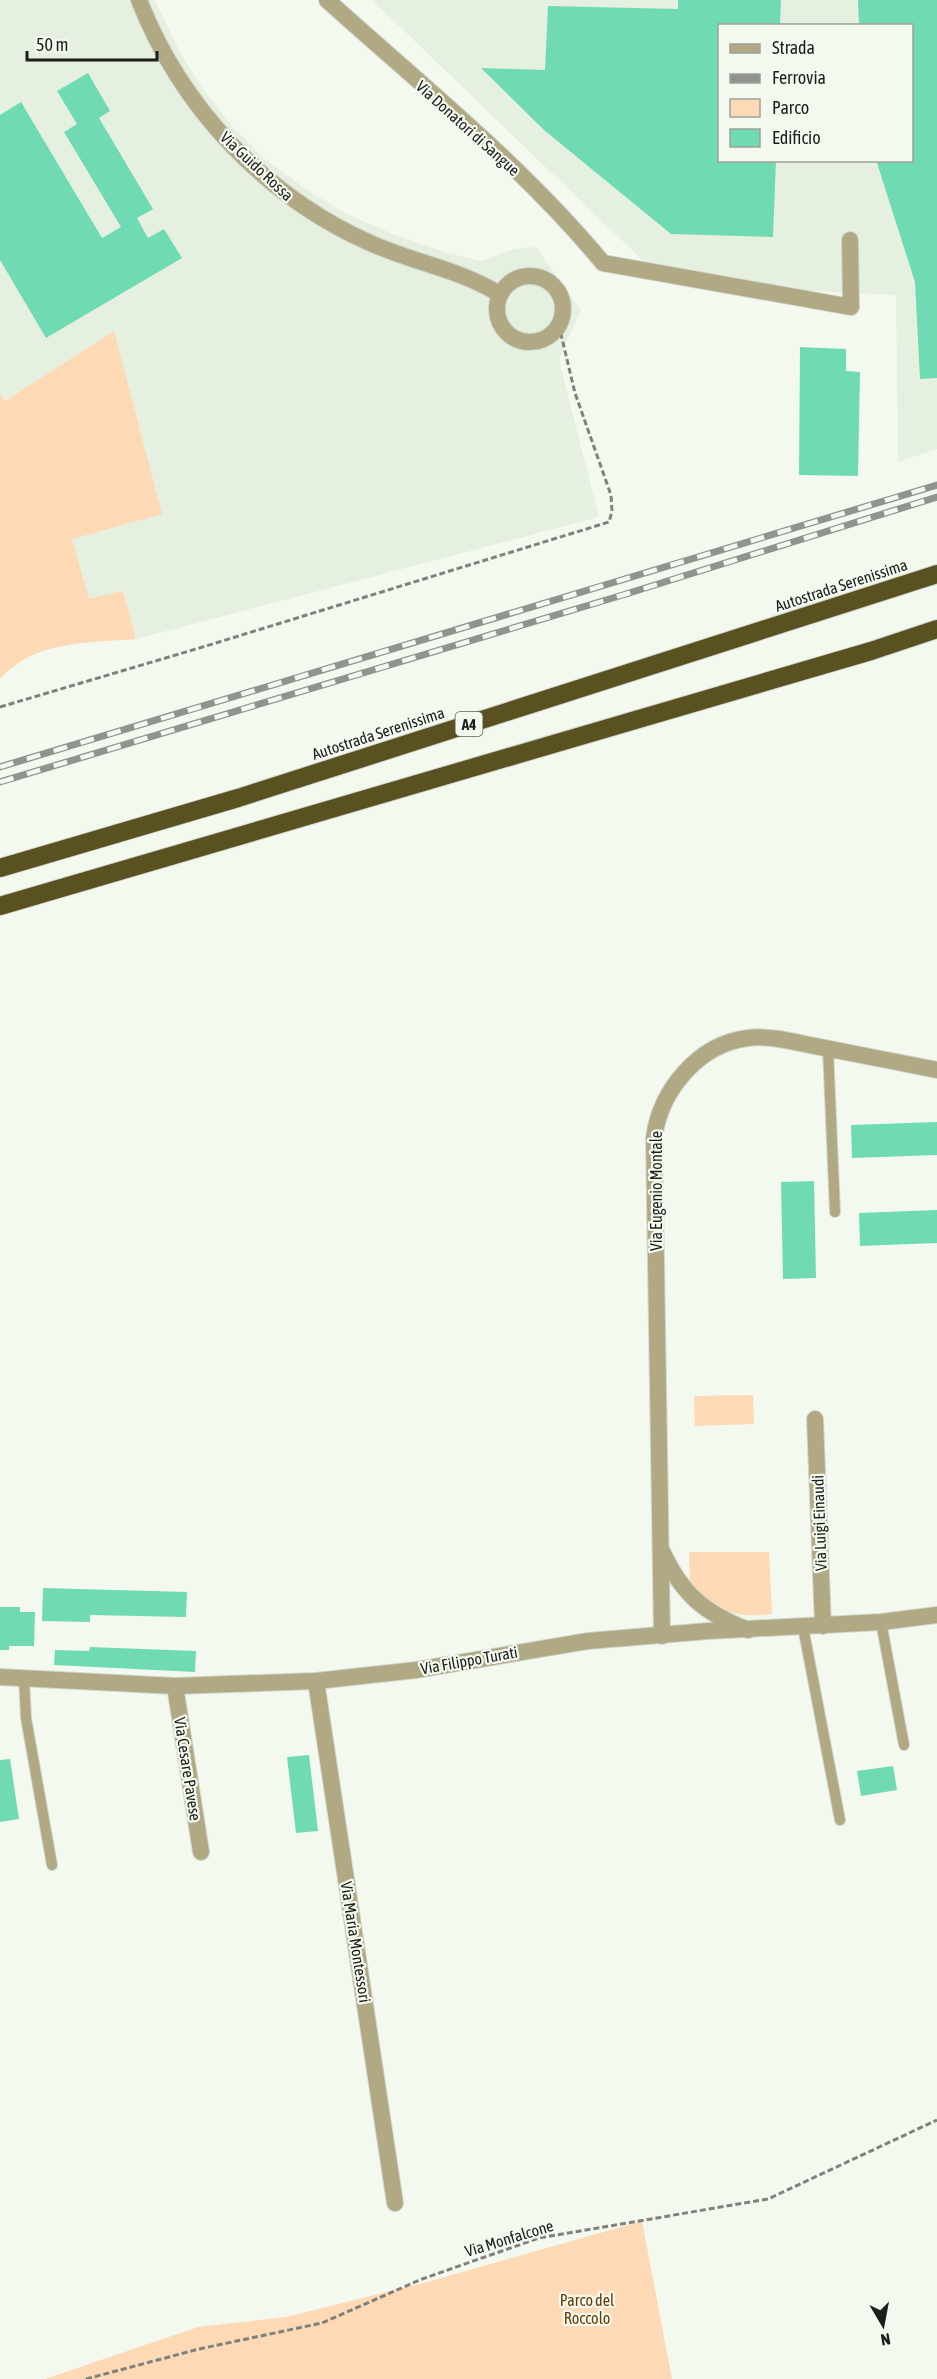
<svg xmlns="http://www.w3.org/2000/svg" width="937" height="2379" font-family="'Asap Condensed',sans-serif">
	<style>
		.built { fill: #e6f0e0; fill-rule: evenodd }
		.green { fill: #fdd9b5 }
		.building { fill: #70dbb3 }
		.lines { fill: none; stroke-linecap: round; stroke-linejoin: round }
		.service-casing { stroke: #d1d6ce; stroke-width: 12 }
		.minor-casing { stroke: #d1d6ce; stroke-width: 18 }
		.tertiary-casing { stroke: #d1d6ce; stroke-width: 18 }
		.motorway-casing { stroke: #d1d6ce; stroke-width: 20 }
		.path { stroke: #7f827c; stroke-width: 3; stroke-dasharray: 6 3; stroke-linecap: butt }
		.service { stroke: #b0a984; stroke-width: 10 }
		.minor { stroke: #b0a984; stroke-width: 16 }
		.tertiary { stroke: #b0a984; stroke-width: 16 }
		.motorway { stroke: #59511f; stroke-width: 18 }
		.rail-casing { stroke: #91948e; stroke-width: 7 }
		.rail { stroke: #f4f9f0; stroke-width: 4.5; stroke-dasharray: 14; stroke-linecap: butt }
		.labels { text-anchor: middle; dominant-baseline: central; stroke-width: 4.5; stroke-linejoin: round; paint-order: stroke }
		.shield { fill: #f4f9f0; stroke: #5d605a; stroke-width: 1.5 }
		.shield-label { font-size: 15px; font-weight: bold; fill: #1c1e1a }
		.street-label { font-size: 16px; fill: #1c1e1a; stroke: #f4f9f0 }
		.park-label { font-size: 16px; fill: #653b01; stroke: #f4f9f0 }
	</style>
	<rect width="100%" height="100%" fill="#f4f9f0"/>
	<g class="built">
		<polygon points="0,0 155,0 182,56 205,92 233,127 264,158 306,189 345,213 395,235 448,253 482,261 513,249 536,247 581,310 559,360 599,517 136,639 123,591 89,600 72,539 114,332 4,401 0,394"/>
		<path d="M 372,0 L 937,0 L 937,449 L 898,462 L 896,295 L 667,284 ZM 720,26 L 912,26 L 912,160 L 720,160 Z"/>
	</g>
	<g class="green">
		<path d="M 114,331 L 162,514 L 72,539 L 89,599 L 123,591 L 136,639 C 89,643 34,640 0,679 L 0,394 L 5,401 Z"/>
		<polygon points="753,1395 754,1424 695,1426 694,1396"/>
		<path d="M 689,1552 L 769,1552 L 772,1614 C 735,1619 714,1611 690,1582 Z"/>
		<polygon points="642,2221 672,2379 45,2379 198,2327 286,2317 427,2282"/>
	</g>
	<g class="building">
		<polygon points="678,0 781,0 780,26 720,26 720,160 776,160 773,237 671,234 544,130 481,68 545,70 548,6 678,9"/>
		<polygon points="858,0 937,0 937,378 920,379 915,282 876,160 912,160 912,26 859,26"/>
		<polygon points="88,73 110,111 99,118 153,209 137,218 148,238 164,229 182,258 46,338 0,260 0,115 21,102 102,238 121,227 64,132 77,124 57,91"/>
		<polygon points="800,347 846,349 846,371 860,372 858,476 799,475"/>
		<polygon points="937,1122 937,1155 852,1158 851,1125"/>
		<polygon points="814,1181 816,1278 783,1279 781,1182"/>
		<polygon points="937,1210 937,1243 860,1246 859,1213"/>
		<polygon points="43,1588 187,1592 186,1617 90,1615 90,1622 42,1621"/>
		<polygon points="0,1607 20,1607 20,1612 35,1612 34,1646 9,1646 9,1650 0,1650"/>
		<polygon points="90,1647 196,1651 195,1672 54,1665 55,1650 89,1651"/>
		<polygon points="309,1755 318,1831 296,1833 287,1757"/>
		<polygon points="10,1759 19,1819 0,1822 0,1760"/>
		<polygon points="893,1766 897,1790 861,1796 857,1771"/>
	</g>
	<g class="lines">
		<g class="service-casing">
			<g id="service">
				<polyline points="828,1049 835,1212"/>
				<polyline points="881,1622 904,1745"/>
				<polyline points="803,1627 840,1820"/>
				<polyline points="24,1678 26,1718 52,1865"/>
			</g>
		</g>
		<g class="minor-casing">
			<g id="minor">
				<path d="M 139,0 C 181,107 264,195 368,242 C 411,262 459,269 499,294"/>
				<path d="M 327,0 C 420,84 523,166 603,263 L 851,307 L 850,240"/>
				<circle cx="530" cy="309" r="33"/>
				<polyline points="815,1419 823,1626"/>
				<path d="M 662,1551 C 682,1594 704,1613 748,1630"/>
				<path d="M 662,1636 L 654,1138 C 660,1091 698,1044 748,1038 C 772,1035 797,1043 820,1047 C 859,1055 898,1062 937,1070"/>
				<polyline points="316,1681 395,2203"/>
				<polyline points="175,1686 201,1852"/>
			</g>
		</g>
		<g class="tertiary-casing">
			<polyline id="tertiary" points="0,1677 175,1686 316,1681 416,1670 588,1641 708,1631 881,1622 937,1615"/>
		</g>
		<g class="motorway-casing">
			<g id="motorway">
				<polyline points="0,868 238,798 937,574"/>
				<polyline points="0,906 871,651 937,629"/>
			</g>
		</g>
		<g class="path">
			<polyline points="0,707 206,646 609,522 612,511 611,495 575,393 559,326"/>
			<polyline points="86,2379 199,2349 322,2323 422,2279 539,2238 768,2199 937,2120"/>
		</g>
		<use href="#service" class="service"/>
		<use href="#minor" class="minor"/>
		<use href="#tertiary" class="tertiary"/>
		<use href="#motorway" class="motorway"/>
		<g class="rail-casing">
			<g id="rail">
				<polyline points="0,767 937,485"/>
				<polyline points="0,782 626,594 937,497"/>
			</g>
		</g>
		<use href="#rail" class="rail"/>
	</g>
	<g class="labels">
		<rect class="shield" x="455.5" y="712" width="27" height="24" rx="4.5"/>
		<g class="shield-label">
			<text x="469" y="724">A4</text>
		</g>
		<g class="street-label">
			<text transform="translate(468 128) rotate(42)">Via Donatori di Sangue</text>
			<text transform="translate(257 166) rotate(43)">Via Guido Rossa</text>
			<text transform="translate(841 585) rotate(-18)">Autostrada Serenissima</text>
			<text transform="translate(378 733) rotate(-18)">Autostrada Serenissima</text>
			<text transform="translate(656 1191) rotate(-90)">Via Eugenio Montale</text>
			<text transform="translate(819 1523) rotate(-92)">Via Luigi Einaudi</text>
			<text transform="translate(469 1660) rotate(-10)">Via Filippo Turati</text>
			<text transform="translate(188 1769) rotate(81)">Via Cesare Pavese</text>
			<text transform="translate(356 1942) rotate(81)">Via Maria Montessori</text>
			<text transform="translate(509 2238) rotate(-17)">Via Monfalcone</text>
		</g>
		<g class="park-label">
			<text x="587" y="2300">Parco del<tspan x="587" dy="18">Roccolo</tspan></text>
		</g>
	</g>
	<rect x="718" y="24" width="195" height="138" fill="#f4f9f0" stroke="#9ea19a" stroke-width="1.5"/>
	<rect x="730" y="44" width="30" height="9" fill="#b0a984" stroke="#9ea19a" stroke-width="1.5"/>
	<text x="772" y="54" font-size="18" fill="#1c1e1a">Strada</text>
	<rect x="730" y="74" width="30" height="9" fill="#91948e" stroke="#9ea19a" stroke-width="1.5"/>
	<text x="772" y="84" font-size="18" fill="#1c1e1a">Ferrovia</text>
	<rect x="730" y="99" width="30" height="18" fill="#fdd9b5" stroke="#9ea19a" stroke-width="1.5"/>
	<text x="772" y="114" font-size="18" fill="#1c1e1a">Parco</text>
	<rect x="730" y="129" width="30" height="18" fill="#70dbb3" stroke="#9ea19a" stroke-width="1.5"/>
	<text x="772" y="144" font-size="18" fill="#1c1e1a">Edificio</text>
	<g transform="translate(883 2325) rotate(170)" stroke="#f4f9f0" stroke-width="4.5" paint-order="stroke">
	<path d="M0-4.5L10 22L0 15L-10 22Z" fill="#1c1e1a"/>
	<text y="-9" font-size="16" font-weight="bold" text-anchor="middle" fill="#1c1e1a">N</text>
	</g>
	<path d="M27 51v9h130v-9" fill="none" stroke="#1c1e1a" stroke-width="3"/>
	<text x="36" y="51" font-size="18" fill="#1c1e1a" stroke="#f4f9f0" stroke-width="4.5" paint-order="stroke">50 m</text>
</svg>
